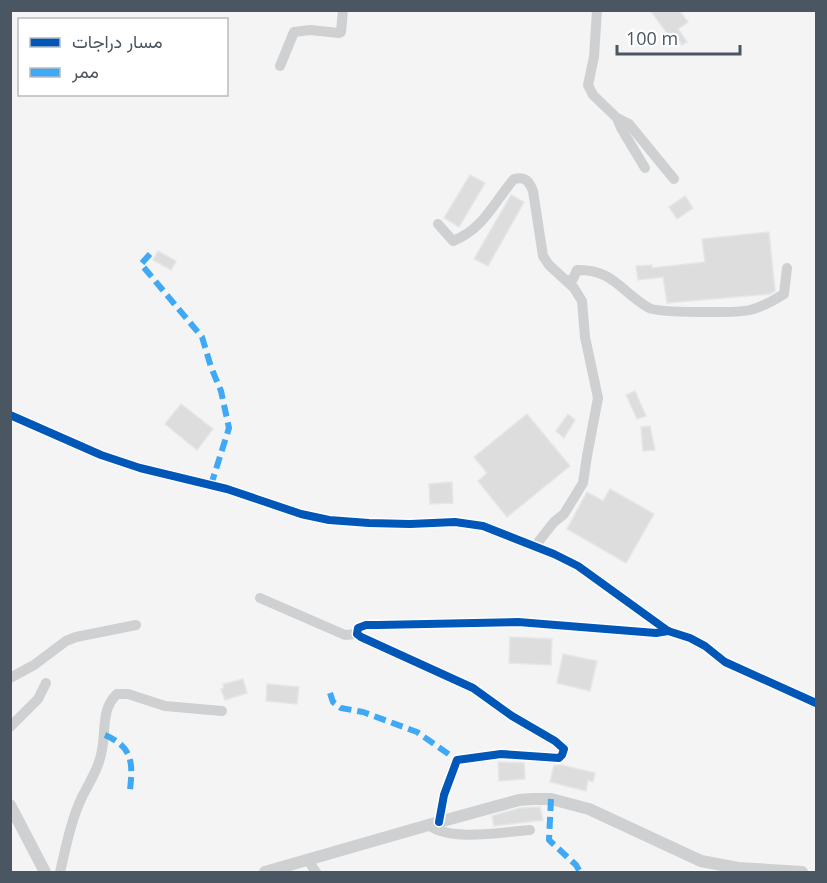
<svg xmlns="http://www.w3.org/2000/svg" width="827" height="883" font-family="'Open Sans',Vazirmatn,sans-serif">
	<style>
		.building { fill: #ddddde; stroke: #e5e6e7; stroke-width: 1.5 }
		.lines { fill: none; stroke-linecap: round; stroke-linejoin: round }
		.minor { stroke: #ced0d2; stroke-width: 10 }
		.tertiary { stroke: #ced0d2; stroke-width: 12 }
		.quiet { stroke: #3fa9f5; stroke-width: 6; stroke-dasharray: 12 6; stroke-linecap: butt }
		.cycleway-casing { stroke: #fff; stroke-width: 11 }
		.cycleway { stroke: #0057b8; stroke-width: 8 }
	</style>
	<rect width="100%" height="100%" fill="#f4f4f4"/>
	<g class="building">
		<polygon points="650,10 679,10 688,22 678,29 687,42 682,45 673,33 669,36"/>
		<polygon points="470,175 485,183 459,227 444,218"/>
		<polygon points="511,195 524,202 488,266 474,259"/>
		<polygon points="685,196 693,208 677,219 669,207"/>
		<polygon points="769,232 775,291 770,294 667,303 663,277 638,280 636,266 652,265 652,268 705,262 702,239"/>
		<polygon points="158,251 176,261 171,270 153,260"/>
		<polygon points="635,391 646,416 637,419 626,395"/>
		<polygon points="181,404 213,429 197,450 165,424"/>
		<polygon points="527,414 570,466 507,517 478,481 487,473 474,457"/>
		<polygon points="568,414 575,420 564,438 556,431"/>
		<polygon points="650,426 655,450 643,451 641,427"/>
		<polygon points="452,482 453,503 430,504 429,484"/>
		<polygon points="610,489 654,514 626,563 567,529 587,492 603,501"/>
		<polygon points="510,637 552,639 551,665 509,663"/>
		<polygon points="563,654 597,661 590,691 557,683"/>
		<polygon points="243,679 247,693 225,700 221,689 224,688 223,684"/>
		<polygon points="267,684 299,687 297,704 266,701"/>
		<polygon points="498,762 524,763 525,779 499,781"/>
		<polygon points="554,765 562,765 595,773 593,782 588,780 586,791 550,782"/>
		<polygon points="540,807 543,820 494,826 492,816 520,808"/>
	</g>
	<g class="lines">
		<g class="minor">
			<polyline points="597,10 594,57 588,85 593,95 617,118 629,124 674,179"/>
			<polyline points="280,66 294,32 310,30 339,33 341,32 343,10"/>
			<polyline points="617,118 621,128 645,168"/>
			<path d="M 438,224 L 453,241 C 484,229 494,202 514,179 C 525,176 529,181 533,191 L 543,256 L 549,265 L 574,288 L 582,301 L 585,337 L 598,398 L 587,456 L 583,483 L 564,514 L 554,522 L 535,546"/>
			<path d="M 567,281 L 573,279 L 577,270 C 613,269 621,292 649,308 C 658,313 737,313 750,310 C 762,307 773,301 784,294 L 787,268"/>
			<polyline points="10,415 101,455 140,468 227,489 301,514 329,520 369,523 410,524 455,522 483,526 554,554 578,566 668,631 690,638 705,646 725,662 816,703"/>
			<polyline points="260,598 345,635 357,634"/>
			<polyline points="10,678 34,665 66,641 76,637 136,625"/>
			<polyline points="10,727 38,699 46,683"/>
			<polyline points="439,822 444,795 457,760 501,754 559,758 562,755 564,749 555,741 512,716 473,688 361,637 357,634 358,628 366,625 378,625 518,622 656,633 668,631"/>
			<path d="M 429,825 C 450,842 504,832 530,830"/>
			<polyline points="307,859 316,872"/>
			<path d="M 60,872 C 66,847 71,820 82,797 C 90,781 99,768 102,750 C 106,730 101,709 117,694 L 128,694 L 165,706 L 222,711"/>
		</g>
		<g class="tertiary">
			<polyline points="10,805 45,872"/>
			<polyline points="265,872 439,822 519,800 533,799 551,799 589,809 701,861 738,868 802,872"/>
		</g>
		<g class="quiet">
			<polyline points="150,254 141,264 202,337 211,367 221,391 229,428 211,485"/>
			<polyline points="330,693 333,702 341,708 363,712 417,732 457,760"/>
			<path d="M 105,735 C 133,747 133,763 130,790"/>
			<polyline points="551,799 549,840 576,865 580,872"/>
		</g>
		<g class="cycleway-casing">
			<g id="cycleway">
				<polyline points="10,415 101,455 140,468 227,489 301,514 329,520 369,523 410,524 455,522 483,526 554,554 578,566 668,631 690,638 705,646 725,662 816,703"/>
				<polyline points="439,822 444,795 457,760 501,754 559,758 562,755 564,749 555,741 512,716 473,688 361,637 357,634 358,628 366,625 378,625 518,622 656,633 668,631"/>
			</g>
		</g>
		<use href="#cycleway" class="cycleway"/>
	</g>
	<rect width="827" height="883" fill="none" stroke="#4a5661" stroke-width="24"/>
	<rect x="18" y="18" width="210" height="78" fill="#ffffff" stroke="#b7bbc0" stroke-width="1.5"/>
	<rect x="30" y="38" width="30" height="9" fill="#0057b8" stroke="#b7bbc0" stroke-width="1.5"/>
	<text x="72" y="48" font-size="18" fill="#4a5661">مسار دراجات</text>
	<rect x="30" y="68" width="30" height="9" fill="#3fa9f5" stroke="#b7bbc0" stroke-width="1.5"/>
	<text x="72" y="78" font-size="18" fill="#4a5661">ممر</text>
	<path d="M617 45v9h123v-9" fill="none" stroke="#4a5661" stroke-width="3"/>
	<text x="626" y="45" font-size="18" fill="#4a5661" stroke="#ffffff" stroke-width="4.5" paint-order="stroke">100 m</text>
</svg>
